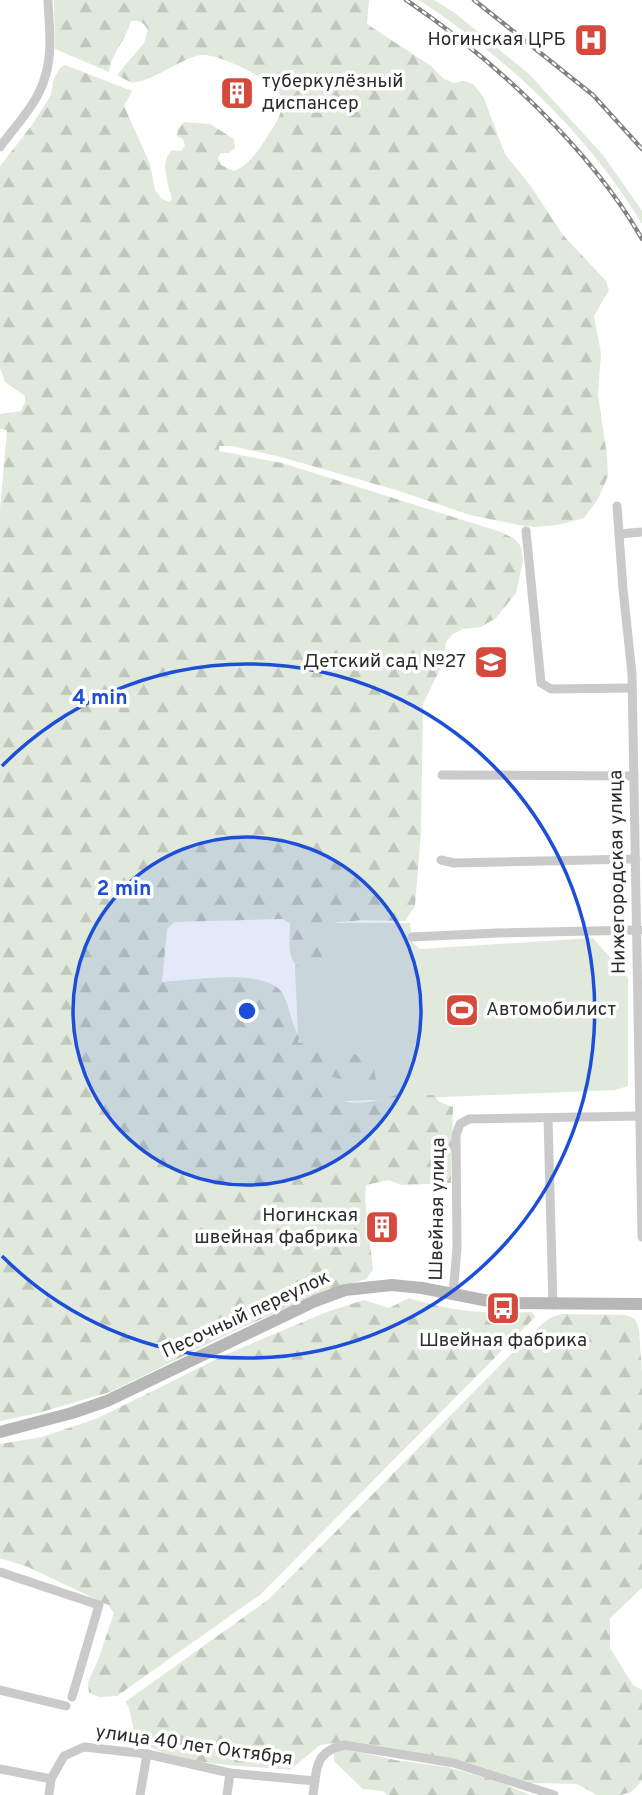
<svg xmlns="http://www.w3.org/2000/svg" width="642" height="1795" font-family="Overpass,sans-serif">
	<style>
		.green { fill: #e0e9db }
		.forest { fill: url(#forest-firs) }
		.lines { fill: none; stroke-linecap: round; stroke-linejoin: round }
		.street { stroke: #cacaca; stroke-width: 9 }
		.secondary { stroke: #b7b7b7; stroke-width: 12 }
		.rail-casing { stroke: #828282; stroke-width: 4.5 }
		.rail { stroke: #fff; stroke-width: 2; stroke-dasharray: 5; stroke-linecap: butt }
		.ring { fill: none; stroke: #1d4ed8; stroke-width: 3.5 }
		.labels { text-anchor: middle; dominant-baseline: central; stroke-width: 7; stroke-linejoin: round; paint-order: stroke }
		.poi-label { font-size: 19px; fill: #2d2d2d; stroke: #fff; text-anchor: end }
		.street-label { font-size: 19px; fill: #2d2d2d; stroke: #fff }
		.centre { fill: #1d4ed8; stroke: #fff; stroke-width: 3.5 }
		.ring-label { font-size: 21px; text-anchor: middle; font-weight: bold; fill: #1d4ed8; stroke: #fff; stroke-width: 7; stroke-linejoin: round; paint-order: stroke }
	</style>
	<defs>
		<pattern id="forest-firs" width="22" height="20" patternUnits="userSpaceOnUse" patternTransform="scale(1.75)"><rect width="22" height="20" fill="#e0e9db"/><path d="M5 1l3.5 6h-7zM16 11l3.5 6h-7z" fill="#c0c8bc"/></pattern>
	</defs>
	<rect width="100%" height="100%" fill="#fff"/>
	<g class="green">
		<path d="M 419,0 L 434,0 L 455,13 L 530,75 L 603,155 L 642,211 L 642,224 C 588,134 506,57 419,0 Z"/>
		<polygon points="293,923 410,923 412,942 420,949 593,938 628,978 628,1086 615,1090 301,1103"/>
	</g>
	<g class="forest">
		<path d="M 54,0 L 369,0 L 367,24 L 431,66 L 444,79 L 454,83 L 463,81 L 473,84 L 483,96 L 505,154 L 530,185 L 563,235 L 606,281 L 609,290 L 594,316 L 601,353 L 598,395 L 607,456 L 608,476 L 598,499 L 584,518 L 558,525 L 534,527 L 519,525 L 470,515 L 399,491 L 281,457 L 232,446 L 219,446 L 219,451 L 282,463 L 501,532 L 513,538 L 521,546 L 523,561 L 516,593 L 496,618 L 481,627 L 463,629 L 453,634 L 446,642 L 442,665 L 423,704 L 421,831 L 415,906 L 405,921 L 362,920 L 331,923 C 318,937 329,952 316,968 C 284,974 290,944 290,923 L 282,919 L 174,922 L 167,929 L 162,982 C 190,981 270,966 284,996 C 290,1009 291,1022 299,1037 L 298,1043 L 311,1043 L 324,1049 L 355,1054 L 374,1068 L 376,1080 L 368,1087 C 353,1085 341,1077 325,1076 L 323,1080 C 338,1118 382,1099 412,1090 L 421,1095 L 433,1095 L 440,1102 L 453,1107 L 451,1183 L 401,1185 L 389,1180 L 366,1185 L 365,1198 L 373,1270 L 366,1279 L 325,1292 L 243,1327 L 110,1392 L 38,1413 L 0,1421 L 0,509 L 7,430 L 0,429 L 0,414 L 21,411 L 25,402 L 25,396 L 5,382 L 0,368 L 0,166 L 32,125 L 51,95 L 54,78 L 60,68 L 65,65 L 132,91 L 124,106 L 150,164 L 155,190 L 162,199 L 170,202 L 172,199 C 168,183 159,162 172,150 L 181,151 L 185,146 L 183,139 L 177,136 L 178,129 L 184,122 L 210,124 L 234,139 L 235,148 L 229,153 L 221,153 L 218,158 L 221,165 L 234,171 C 250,164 258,151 267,137 C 274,126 286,110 281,97 C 276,81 218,53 202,55 C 181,57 149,85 131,82 C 127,81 121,77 117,75 L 144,43 L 148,30 C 144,23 140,20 131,21 C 126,40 112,52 109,72 L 55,49 Z"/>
		<path d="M 409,1298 C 455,1312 484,1314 532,1312 L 535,1317 L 261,1594 L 117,1696 L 99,1697 L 89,1693 L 88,1682 L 98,1660 L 114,1613 L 108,1605 L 28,1567 L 0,1558 L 0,1444 L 42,1437 L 98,1418 L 227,1354 L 324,1313 L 364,1300 L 389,1308 Z"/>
		<path d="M 561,1314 L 626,1315 L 635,1319 L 639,1329 L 642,1373 L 642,1588 L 610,1618 L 610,1648 L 633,1685 L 642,1690 L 642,1781 L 631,1792 L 621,1795 L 597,1795 L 577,1784 L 532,1783 L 456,1759 L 350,1741 L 320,1745 L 290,1770 C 248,1765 166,1767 135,1736 L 129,1707 L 125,1702 L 268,1600 L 535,1330 L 550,1318 Z"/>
		<polygon points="341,1748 395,1760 447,1767 497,1781 530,1795 387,1795 383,1791 363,1789 334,1761 334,1752"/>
	</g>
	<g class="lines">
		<g class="street">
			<path d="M 0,147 C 16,125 38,103 45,77 C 53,53 49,25 48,0"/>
			<polyline points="617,506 623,589 632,674 642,1237"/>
			<polyline points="526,531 541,683 551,689 632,688"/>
			<polyline points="619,534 642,532"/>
			<polyline points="442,775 634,776"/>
			<polyline points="441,860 454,863 636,859"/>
			<polyline points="412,937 498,933 640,930"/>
			<polyline points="548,1118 553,1305"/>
			<polyline points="453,1295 457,1248 456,1135 460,1124 469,1119 642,1116"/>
			<polyline points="0,1572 99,1605 72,1697"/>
			<polyline points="0,1690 66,1706"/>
			<polyline points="0,1769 51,1779 64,1756 84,1747 147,1754 230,1773 315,1781"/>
			<polyline points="49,1795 51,1779"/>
			<polyline points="140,1795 147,1754"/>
			<polyline points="227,1795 230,1773"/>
			<path d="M 313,1795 C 317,1769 314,1751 345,1745 L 454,1763 L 554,1795"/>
		</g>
		<polyline class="secondary" points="0,1432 72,1413 107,1401 315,1301 345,1290 392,1285 422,1288 499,1303 642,1304"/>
		<g class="rail-casing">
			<g id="rail">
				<path d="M 406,0 C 493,59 590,148 642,239"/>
				<polyline points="474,0 593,95 642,149"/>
			</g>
		</g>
		<use href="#rail" class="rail"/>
	</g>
	<circle cx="247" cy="1011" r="174" fill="#1d4ed8" fill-opacity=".12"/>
	<g class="ring">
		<circle cx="247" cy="1011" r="174"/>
		<path d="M2 766A347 347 0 1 1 2 1256"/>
	</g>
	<defs>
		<g id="hospital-square" transform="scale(1.75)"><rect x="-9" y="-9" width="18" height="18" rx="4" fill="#d54a3d" stroke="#fff"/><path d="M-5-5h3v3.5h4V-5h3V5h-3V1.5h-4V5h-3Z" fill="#fff"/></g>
		<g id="building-square" transform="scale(1.75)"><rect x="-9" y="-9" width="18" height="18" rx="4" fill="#d54a3d" stroke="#fff"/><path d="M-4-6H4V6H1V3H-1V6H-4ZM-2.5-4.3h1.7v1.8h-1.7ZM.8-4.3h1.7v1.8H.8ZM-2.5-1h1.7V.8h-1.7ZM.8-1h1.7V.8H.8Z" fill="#fff"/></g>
		<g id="school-square" transform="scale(1.75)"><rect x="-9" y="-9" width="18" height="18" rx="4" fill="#d54a3d" stroke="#fff"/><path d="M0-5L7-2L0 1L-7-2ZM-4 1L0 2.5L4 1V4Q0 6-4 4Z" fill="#fff"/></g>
		<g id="stadium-square" transform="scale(1.75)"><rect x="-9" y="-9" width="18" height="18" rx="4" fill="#d54a3d" stroke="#fff"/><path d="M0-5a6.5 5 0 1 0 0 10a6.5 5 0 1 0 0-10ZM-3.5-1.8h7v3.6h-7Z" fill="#fff"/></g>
		<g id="bus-square" transform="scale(1.75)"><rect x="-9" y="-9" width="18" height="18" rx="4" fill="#d54a3d" stroke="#fff"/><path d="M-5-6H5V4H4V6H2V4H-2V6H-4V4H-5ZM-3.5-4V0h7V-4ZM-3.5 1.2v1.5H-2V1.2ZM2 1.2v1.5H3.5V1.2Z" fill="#fff"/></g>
	</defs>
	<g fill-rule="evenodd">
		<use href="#hospital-square" x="591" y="40"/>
		<use href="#building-square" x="237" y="93"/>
		<use href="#school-square" x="491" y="662"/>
		<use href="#stadium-square" x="462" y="1010"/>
		<use href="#building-square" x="382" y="1227"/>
		<use href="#bus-square" x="503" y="1308"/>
	</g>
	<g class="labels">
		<g class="poi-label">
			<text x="566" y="40">Ногинская ЦРБ</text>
			<text x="262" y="82" text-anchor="start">туберкулёзный<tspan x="262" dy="22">диспансер</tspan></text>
			<text x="466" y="662">Детский сад №27</text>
			<text x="486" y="1010" text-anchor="start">Автомобилист</text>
			<text x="358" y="1216">Ногинская<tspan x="358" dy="22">швейная фабрика</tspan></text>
			<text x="503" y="1341" text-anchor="middle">Швейная фабрика</text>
		</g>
		<g class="street-label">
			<text transform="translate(618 872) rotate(-91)">Нижегородская улица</text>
			<text transform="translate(438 1209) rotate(-89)">Швейная улица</text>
			<text transform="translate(246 1315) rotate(-25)">Песочный переулок</text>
			<text transform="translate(194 1746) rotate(8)">улица 40 лет Октября</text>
		</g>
	</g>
	<circle cx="247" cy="1011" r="10" class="centre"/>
	<g class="ring-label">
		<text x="100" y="704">4 min</text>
		<text x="124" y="895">2 min</text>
	</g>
</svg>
